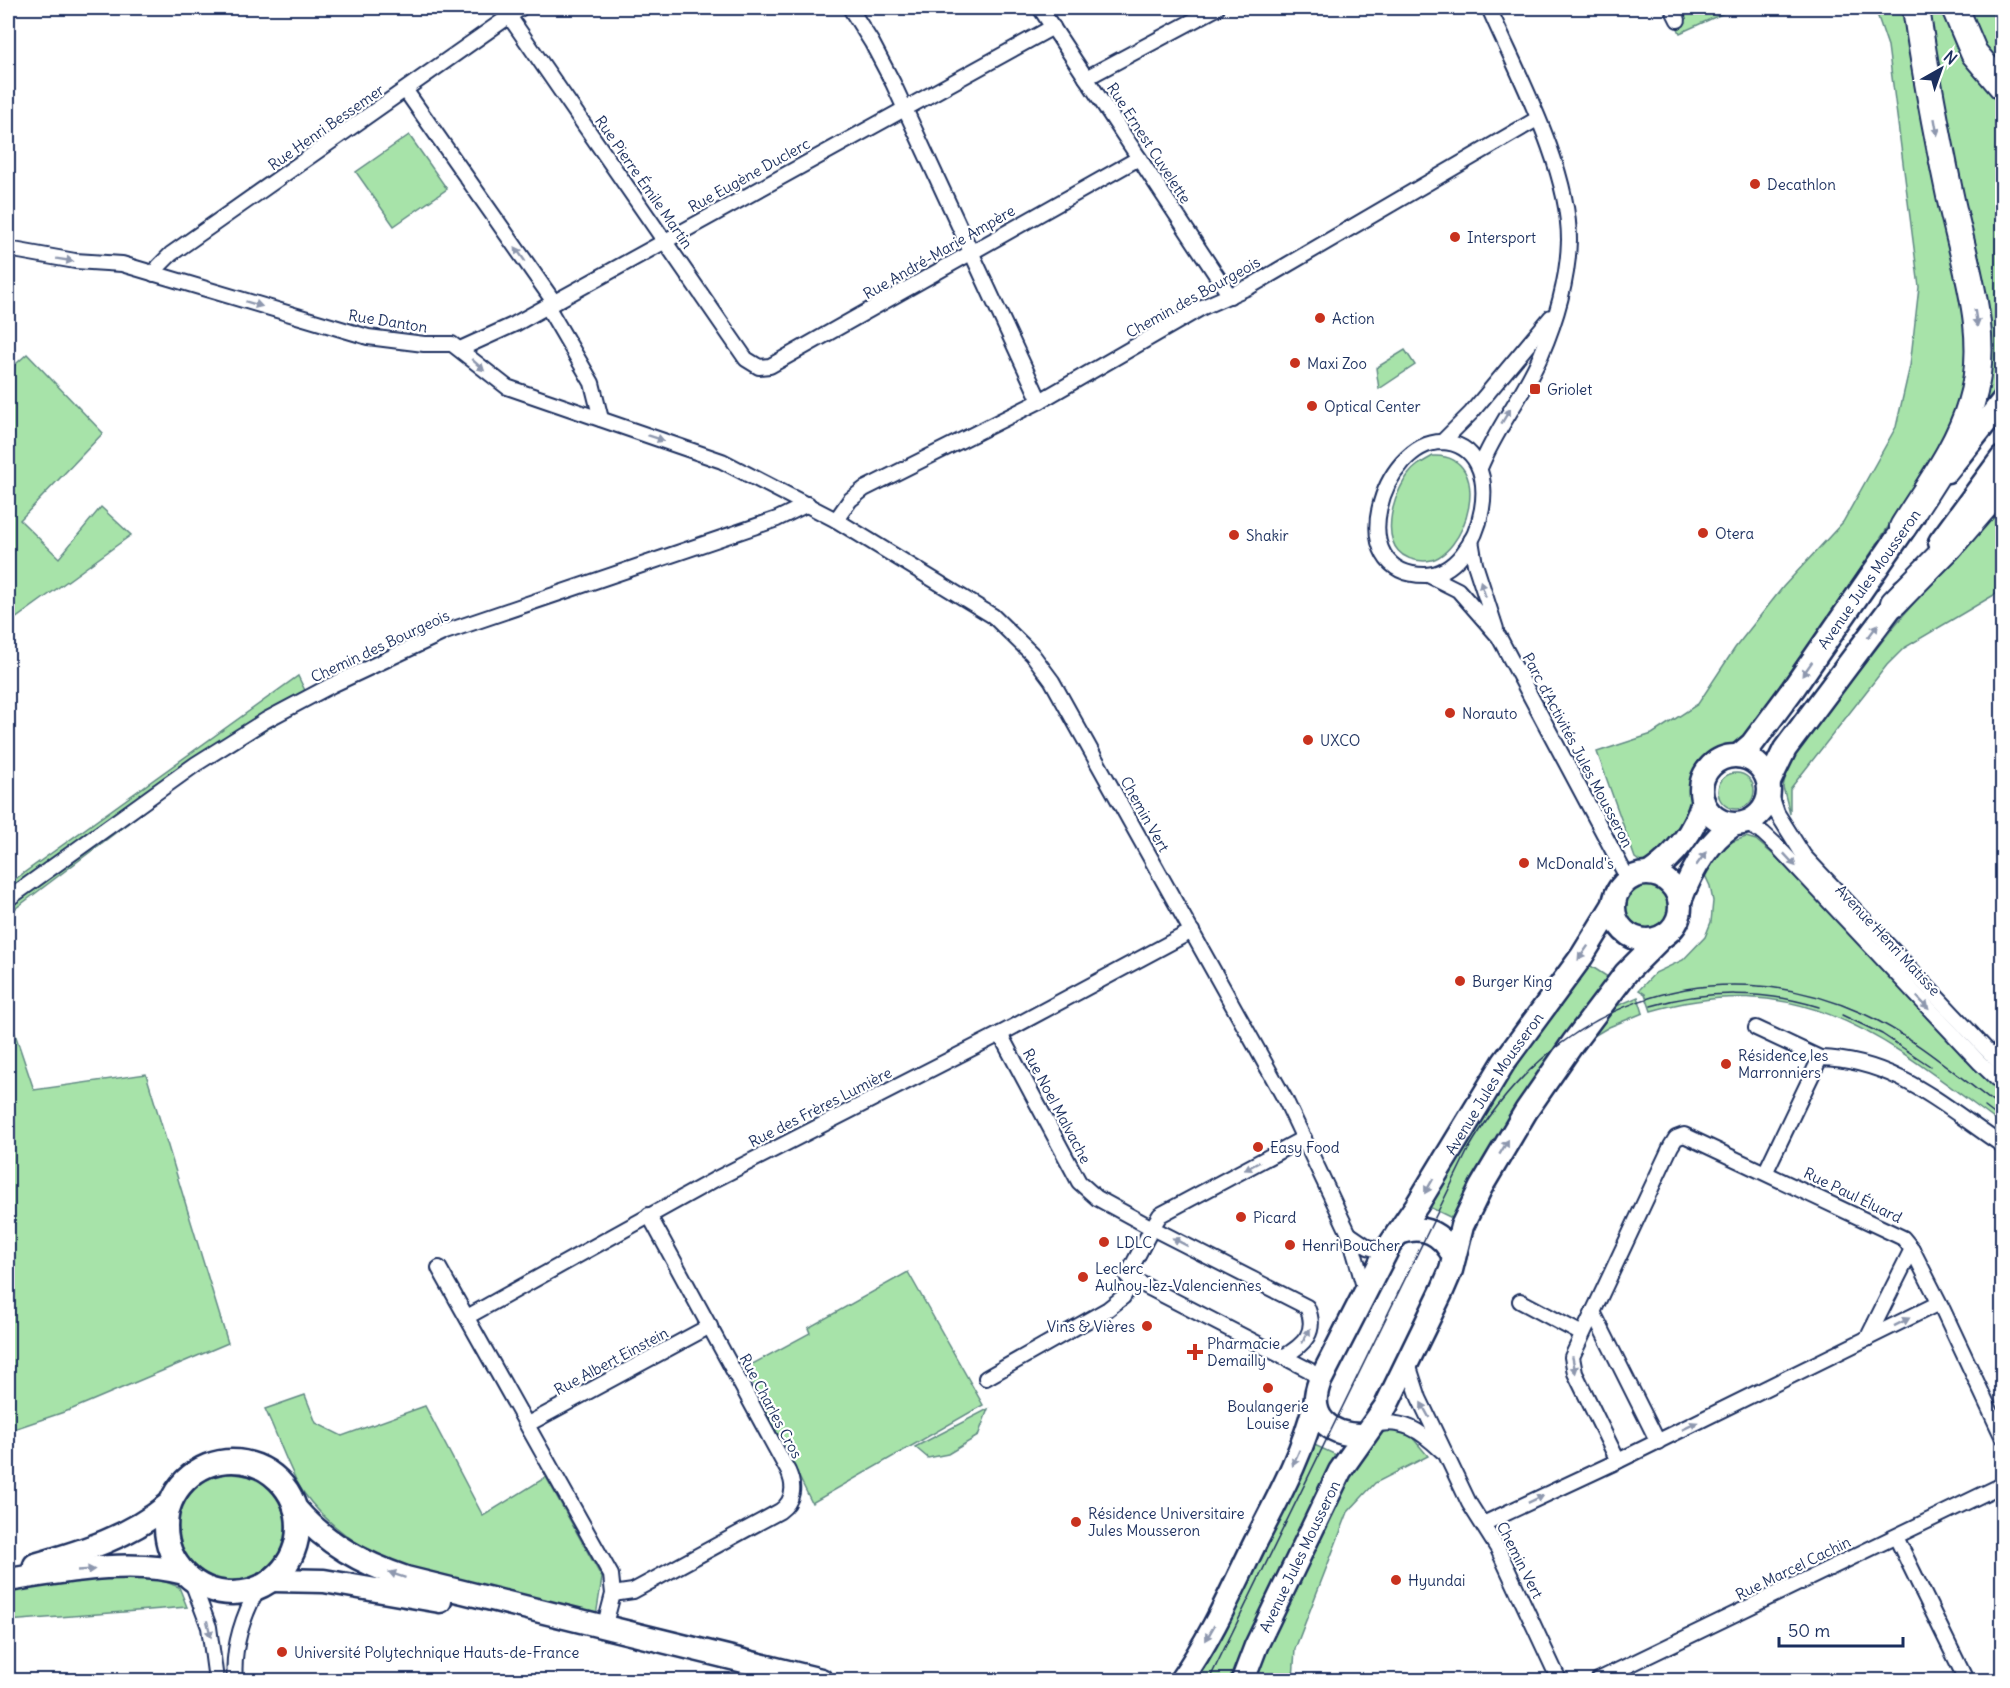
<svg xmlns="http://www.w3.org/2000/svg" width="2010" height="1688" font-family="Delius,sans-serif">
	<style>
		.green { fill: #a7e3a9; stroke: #618984; stroke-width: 1.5 }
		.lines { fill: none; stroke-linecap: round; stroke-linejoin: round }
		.street-casing { stroke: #1b2f5e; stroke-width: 18 }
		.primary-casing { stroke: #1b2f5e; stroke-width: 27 }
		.highway-casing { stroke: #1b2f5e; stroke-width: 30 }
		.street { stroke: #fff; stroke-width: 14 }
		.primary { stroke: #fff; stroke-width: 22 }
		.highway { stroke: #fff; stroke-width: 26 }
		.tram { stroke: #1b2f5e; stroke-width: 1.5 }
		.oneway { fill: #8d97ae }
		.poi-dot { fill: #c8321e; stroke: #fff; stroke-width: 2 }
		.labels { text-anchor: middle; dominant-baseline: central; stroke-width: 4.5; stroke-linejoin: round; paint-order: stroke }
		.street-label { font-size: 15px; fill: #1b2f5e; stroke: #fff }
		.poi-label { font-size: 15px; fill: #1b2f5e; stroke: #fff; text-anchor: start }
	</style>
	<rect width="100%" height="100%" fill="#fff"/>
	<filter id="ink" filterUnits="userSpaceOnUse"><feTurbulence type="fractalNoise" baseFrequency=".0167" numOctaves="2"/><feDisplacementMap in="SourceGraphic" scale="12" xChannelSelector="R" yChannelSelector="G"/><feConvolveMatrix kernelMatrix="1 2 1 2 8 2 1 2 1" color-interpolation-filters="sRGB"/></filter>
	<g filter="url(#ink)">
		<g class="green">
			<polygon points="1669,8 1735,8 1680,33"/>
			<path d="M 1875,8 L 1904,8 L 1968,334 L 1968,380 L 1954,426 L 1852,582 L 1745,735 C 1739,740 1733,746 1726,749 C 1716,753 1706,755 1698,764 C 1686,779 1695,798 1691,814 C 1686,832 1659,858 1642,863 L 1635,858 L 1597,752 L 1652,734 L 1698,704 L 1735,648 L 1783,587 L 1843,522 L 1896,427 L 1910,366 L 1919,287 L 1888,46 Z"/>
			<polygon points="1923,8 1946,8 2002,96 2002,387 1980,417 1984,378"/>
			<polygon points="1967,8 2002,8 2002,70 1978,37"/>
			<polygon points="409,135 447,189 394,226 356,172"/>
			<polygon points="1405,350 1415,365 1379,389 1376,368"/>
			<polygon points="27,354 103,433 20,520 59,558 101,507 131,535 8,624 8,371"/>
			<path d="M 1433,456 C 1497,453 1467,561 1424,561 C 1375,560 1389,501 1408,475 C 1414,466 1424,461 1433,456 Z"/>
			<polygon points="2002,500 2002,594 1999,592 1904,648 1887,665 1790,789 1790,814 1783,787 1788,764 1812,730 1895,625"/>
			<polygon points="298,676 311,703 192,775 8,914 8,880 11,882"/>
			<circle cx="1736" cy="791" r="18"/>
			<path d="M 1746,837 L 1756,840 L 1776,857 L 1982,1073 L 2002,1091 L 2002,1125 C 1887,1040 1805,966 1651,1011 L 1645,994 L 1639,990 L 1655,973 L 1683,960 L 1705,937 L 1711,922 L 1713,901 L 1710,886 L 1704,873 L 1728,843 Z"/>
			<circle cx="1648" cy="906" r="22"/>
			<polygon points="1583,961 1614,981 1458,1221 1423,1204"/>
			<polygon points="1638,997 1643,1013 1609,1027 1575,1047 1600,1013"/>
			<polygon points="8,1013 34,1090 146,1074 228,1343 70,1410 8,1431"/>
			<polygon points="908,1272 983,1405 812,1503 745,1368 810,1333 808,1328"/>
			<path d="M 305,1395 L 316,1423 L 342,1436 L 425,1406 L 483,1516 L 546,1477 L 602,1578 L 596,1616 C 496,1594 368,1582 303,1492 C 290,1474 276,1431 265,1409 Z"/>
			<polygon points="988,1409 978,1436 948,1454 928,1458 915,1447"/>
			<polygon points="1396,1429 1405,1429 1428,1456 1375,1483 1348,1512 1295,1649 1293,1680 1251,1680 1341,1480 1378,1433"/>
			<polygon points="1308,1442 1343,1458 1236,1680 1207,1680 1190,1676"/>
			<circle cx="232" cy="1527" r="53"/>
			<polygon points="150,1576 179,1587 187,1607 8,1621 8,1592 60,1582"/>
		</g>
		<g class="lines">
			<g class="street-casing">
				<g id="street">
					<polyline points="850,8 872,43 893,83 1040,401"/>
					<polyline points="1040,8 1230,296"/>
					<polyline points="1672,8 1678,20"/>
					<polyline points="509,16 746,359 759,367 770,366 1139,158"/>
					<polyline points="1086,78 1217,8"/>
					<polyline points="406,91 554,302"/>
					<polyline points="8,249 75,261 122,264 368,337 424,344 452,344 507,387 722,461 836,520 993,616 1032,654 1052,681 1286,1101 1349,1234 1365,1290"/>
					<polyline points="154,274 159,266 171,254 521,8"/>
					<polyline points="547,306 592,383 601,419"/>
					<polyline points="460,349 515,324 1053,27"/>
					<path d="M 1442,442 C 1512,445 1484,574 1425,575 C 1341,575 1382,442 1442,442 Z"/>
					<polyline points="1442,442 1471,413 1551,317"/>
					<path d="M 1480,468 C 1496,428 1524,395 1541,355 C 1556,320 1568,279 1569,240 C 1569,167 1518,75 1489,8"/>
					<polyline points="836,520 850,500 864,489 1040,401 1203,307 1251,286 1537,119"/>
					<polyline points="1471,540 1475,564 1496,629"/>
					<polyline points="1428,575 1458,590 1499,637 1628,879"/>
					<polyline points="1770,792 1777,813 1804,856 2002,1066"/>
					<polyline points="1745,823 1763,833 1777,846 1980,1063 2002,1084"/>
					<polyline points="8,899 196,764 266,720 332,685 445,632 777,519 808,504"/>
					<polyline points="1756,1028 1820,1058"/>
					<polyline points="1000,1034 1079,1182 1097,1198 1152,1228 1160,1215 1304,1138"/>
					<path d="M 1766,1171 L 1820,1058 C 1896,1060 1942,1105 2002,1145"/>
					<polyline points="1349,1234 1368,1247 1385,1252"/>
					<polyline points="439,1268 611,1575 613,1594 604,1628"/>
					<polyline points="1520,1301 1582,1334"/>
					<polyline points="1593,1312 1658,1442"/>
					<polyline points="467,1317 714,1180 1000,1034 1192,931"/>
					<polyline points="1867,1339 1912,1249"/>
					<path d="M 1283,1357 C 1304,1345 1318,1332 1307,1307 L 1152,1228 L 1127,1276 L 1134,1280 L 1309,1370 L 1320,1381"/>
					<polyline points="1408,1364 1419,1398 1469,1503 1498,1549 1559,1680"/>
					<polyline points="986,1378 1108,1309 1123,1297 1134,1280"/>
					<polyline points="528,1424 710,1326"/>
					<path d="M 1372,1425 C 1403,1418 1421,1431 1442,1451"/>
					<polyline points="1618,1461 1575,1373 1572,1357 1671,1146 1676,1138 1684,1135 1903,1238 1912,1249 1943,1310 2002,1436"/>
					<polyline points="1483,1524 1618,1461 1939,1303"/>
					<polyline points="1896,1537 1966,1680"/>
					<polyline points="191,1579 209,1627 216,1680"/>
					<path d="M 613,1594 L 633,1591 L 780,1511 C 794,1501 795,1486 788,1471 L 649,1215"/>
					<path d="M 235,1680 C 232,1648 243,1616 258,1588"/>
					<polyline points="1598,1680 2002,1485"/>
				</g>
			</g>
			<g class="primary-casing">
				<g id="primary">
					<polyline points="1947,471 2002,402"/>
					<polyline points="1940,542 2002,458"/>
					<circle cx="1735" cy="790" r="34"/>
					<polyline points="1738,756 1752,744 1793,689 1914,514"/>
					<polyline points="1769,782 1785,749 1904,590"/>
					<path d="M 1650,873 C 1675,856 1695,831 1703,801"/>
					<circle cx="1647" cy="907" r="33"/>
					<path d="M 1680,901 C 1691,872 1707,842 1733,825"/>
					<path d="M 1397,1234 C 1423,1223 1442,1233 1454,1257"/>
					<path id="s1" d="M 1364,1435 C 1329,1436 1306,1416 1320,1381 L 1389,1246 L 1417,1205 L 1504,1062 L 1582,956 L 1614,904"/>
					<circle cx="232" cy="1527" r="66"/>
					<path d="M 295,1508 C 326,1544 362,1563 406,1578 L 821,1680"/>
					<path d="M 35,1565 C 83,1551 130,1537 169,1504"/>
					<path d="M 8,1580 C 61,1572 132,1558 184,1573"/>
					<polyline points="272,1580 324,1581 440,1601"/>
					<path d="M 1181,1680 C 1211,1638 1232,1590 1255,1543 C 1278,1498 1303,1453 1315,1403"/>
					<path id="s2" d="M 1243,1680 L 1256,1646 L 1340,1471 L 1386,1406 L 1442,1291 L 1451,1270 L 1462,1226 L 1481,1187 L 1526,1111 L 1573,1043 L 1626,973 L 1663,936"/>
				</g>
			</g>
			<g class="highway-casing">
				<g id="highway">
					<polyline points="1955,8 1974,53 2002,86"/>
					<path d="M 1903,527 C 1927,488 1958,448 1971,403 C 1992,336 1964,263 1950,196 C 1937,134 1925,71 1916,8"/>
					<polyline points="1894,603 1950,546 2002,486"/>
				</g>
			</g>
			<use href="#street" class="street"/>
			<use href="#primary" class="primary"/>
			<use href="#highway" class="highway"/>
			<g class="tram">
				<path d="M 1651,1006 C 1705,990 1765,990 1819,1007"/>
				<polyline points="1842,1015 1882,1034 1930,1066"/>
				<polyline points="1985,1107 2002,1120"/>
				<path d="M 1209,1680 L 1468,1150 C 1552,1005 1708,944 1864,1014 C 1915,1037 1958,1076 2002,1109"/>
			</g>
		</g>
		<defs><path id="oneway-solid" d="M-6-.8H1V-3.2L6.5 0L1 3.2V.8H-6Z" transform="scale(1.5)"/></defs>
		<g class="oneway">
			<use href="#oneway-solid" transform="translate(1936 127) rotate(80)"/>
			<use href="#oneway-solid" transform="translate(520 254) rotate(-125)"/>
			<use href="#oneway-solid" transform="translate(65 260) rotate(9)"/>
			<use href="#oneway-solid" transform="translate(254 304) rotate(17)"/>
			<use href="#oneway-solid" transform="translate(1976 318) rotate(81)"/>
			<use href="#oneway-solid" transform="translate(478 365) rotate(42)"/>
			<use href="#oneway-solid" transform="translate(1506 416) rotate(-59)"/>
			<use href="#oneway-solid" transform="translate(656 438) rotate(19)"/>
			<use href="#oneway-solid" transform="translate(1483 589) rotate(-108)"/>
			<use href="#oneway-solid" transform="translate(1873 631) rotate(-53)"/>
			<use href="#oneway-solid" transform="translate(1807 669) rotate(125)"/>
			<use href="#oneway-solid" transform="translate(1701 859) rotate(-54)"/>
			<use href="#oneway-solid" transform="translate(1790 860) rotate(47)"/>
			<use href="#oneway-solid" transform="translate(1583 953) rotate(125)"/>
			<use href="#oneway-solid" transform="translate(1923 1003) rotate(47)"/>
			<use href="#oneway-solid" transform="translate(1504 1147) rotate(-59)"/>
			<use href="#oneway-solid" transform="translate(1252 1166) rotate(152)"/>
			<use href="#oneway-solid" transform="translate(1429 1186) rotate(120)"/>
			<use href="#oneway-solid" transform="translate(1180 1242) rotate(-153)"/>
			<use href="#oneway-solid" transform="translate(1902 1322) rotate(-27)"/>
			<use href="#oneway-solid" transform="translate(1306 1336) rotate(-61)"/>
			<use href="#oneway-solid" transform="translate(1574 1365) rotate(79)"/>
			<use href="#oneway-solid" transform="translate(1425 1410) rotate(-119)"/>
			<use href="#oneway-solid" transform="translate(1690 1426) rotate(-26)"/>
			<use href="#oneway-solid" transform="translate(1296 1458) rotate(114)"/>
			<use href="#oneway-solid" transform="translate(1536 1499) rotate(-25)"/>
			<use href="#oneway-solid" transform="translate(86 1570) rotate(-3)"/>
			<use href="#oneway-solid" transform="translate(397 1575) rotate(-161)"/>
			<use href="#oneway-solid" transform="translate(209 1629) rotate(76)"/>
			<use href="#oneway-solid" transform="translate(1210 1633) rotate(120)"/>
		</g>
	</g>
	<g class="poi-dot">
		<circle cx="1755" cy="184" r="6"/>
		<circle cx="1455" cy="237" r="6"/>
		<circle cx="1320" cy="318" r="6"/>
		<circle cx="1295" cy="363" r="6"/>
		<rect x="1529" y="383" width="12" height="12" rx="3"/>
		<circle cx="1312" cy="406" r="6"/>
		<circle cx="1703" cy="533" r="6"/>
		<circle cx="1234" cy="535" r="6"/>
		<circle cx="1450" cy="713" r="6"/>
		<circle cx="1308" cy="740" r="6"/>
		<circle cx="1524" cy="863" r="6"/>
		<circle cx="1460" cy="981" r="6"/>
		<circle cx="1726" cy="1064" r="6"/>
		<circle cx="1258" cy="1147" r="6"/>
		<circle cx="1241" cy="1217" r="6"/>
		<circle cx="1104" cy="1242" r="6"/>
		<circle cx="1290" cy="1245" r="6"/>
		<circle cx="1083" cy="1277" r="6"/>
		<circle cx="1147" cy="1326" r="6"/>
		<path d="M1192 1343h6v6h6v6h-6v6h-6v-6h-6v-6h6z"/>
		<circle cx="1268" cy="1388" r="6"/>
		<circle cx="1076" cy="1522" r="6"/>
		<circle cx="1396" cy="1580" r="6"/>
		<circle cx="282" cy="1652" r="6"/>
	</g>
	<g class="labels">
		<g class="street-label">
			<text transform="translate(326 127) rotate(-35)">Rue Henri Bessemer</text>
			<text transform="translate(1149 143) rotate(57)">Rue Ernest Cuvelette</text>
			<text transform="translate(749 175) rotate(-29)">Rue Eugène Duclerc</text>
			<text transform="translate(644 182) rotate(55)">Rue Pierre Émile Martin</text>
			<text transform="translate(939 252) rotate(-30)">Rue André-Marie Ampère</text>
			<text transform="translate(1193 297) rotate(-29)">Chemin des Bourgeois</text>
			<text transform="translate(388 321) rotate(9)">Rue Danton</text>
			<text transform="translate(1869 579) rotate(-55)">Avenue Jules Mousseron</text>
			<text transform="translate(380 646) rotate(-25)">Chemin des Bourgeois</text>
			<text transform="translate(1578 750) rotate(62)">Parc d'Activités Jules Mousseron</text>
			<text transform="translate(1145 814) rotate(61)">Chemin Vert</text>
			<text transform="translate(1888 940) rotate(47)">Avenue Henri Matisse</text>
			<text stroke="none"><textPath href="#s1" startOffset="432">Avenue Jules Mousseron</textPath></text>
			<text transform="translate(1057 1106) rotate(62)">Rue Noel Malvache</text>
			<text transform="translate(820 1107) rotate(-27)">Rue des Frères Lumière</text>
			<text transform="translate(1853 1195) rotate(26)">Rue Paul Éluard</text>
			<text transform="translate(611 1361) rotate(-28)">Rue Albert Einstein</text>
			<text transform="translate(771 1406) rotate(62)">Rue Charles Cros</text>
			<text stroke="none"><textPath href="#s2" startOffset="136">Avenue Jules Mousseron</textPath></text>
			<text transform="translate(1520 1560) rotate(63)">Chemin Vert</text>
			<text transform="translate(1793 1568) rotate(-26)">Rue Marcel Cachin</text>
		</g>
		<g class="poi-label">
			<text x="1767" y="184">Decathlon</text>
			<text x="1467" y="237">Intersport</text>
			<text x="1332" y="318">Action</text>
			<text x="1307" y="363">Maxi Zoo</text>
			<text x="1547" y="389">Griolet</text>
			<text x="1324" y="406">Optical Center</text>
			<text x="1715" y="533">Otera</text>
			<text x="1246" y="535">Shakir</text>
			<text x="1462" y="713">Norauto</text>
			<text x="1320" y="740">UXCO</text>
			<text x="1536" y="863">McDonald's</text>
			<text x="1472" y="981">Burger King</text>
			<text x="1738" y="1055">Résidence les<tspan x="1738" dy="17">Marronniers</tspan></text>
			<text x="1270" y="1147">Easy Food</text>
			<text x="1253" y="1217">Picard</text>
			<text x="1116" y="1242">LDLC</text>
			<text x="1302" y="1245">Henri Boucher</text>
			<text x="1095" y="1268">Leclerc<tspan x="1095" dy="17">Aulnoy-lez-Valenciennes</tspan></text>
			<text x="1135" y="1326" text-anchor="end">Vins &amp; Vières</text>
			<text x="1207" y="1343">Pharmacie<tspan x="1207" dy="17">Demailly</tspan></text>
			<text x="1268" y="1406" text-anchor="middle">Boulangerie<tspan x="1268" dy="17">Louise</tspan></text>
			<text x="1088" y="1513">Résidence Universitaire<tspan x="1088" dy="17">Jules Mousseron</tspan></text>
			<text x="1408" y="1580">Hyundai</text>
			<text x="294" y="1652">Université Polytechnique Hauts-de-France</text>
		</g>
	</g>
	<rect width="2010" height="1688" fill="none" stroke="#fff" stroke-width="30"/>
	<rect x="15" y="15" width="1980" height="1658" fill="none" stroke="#1b2f5e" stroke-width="2" filter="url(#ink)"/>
	<g transform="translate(1941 69) rotate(40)" stroke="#ffffff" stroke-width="4.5" paint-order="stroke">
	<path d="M0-4.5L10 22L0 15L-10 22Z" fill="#1b2f5e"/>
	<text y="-9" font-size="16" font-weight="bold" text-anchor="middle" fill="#1b2f5e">N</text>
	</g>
	<path d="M1779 1637v9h124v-9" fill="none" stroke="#1b2f5e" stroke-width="3"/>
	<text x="1788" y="1637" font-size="18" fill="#1b2f5e" stroke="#ffffff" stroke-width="4.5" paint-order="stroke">50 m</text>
</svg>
